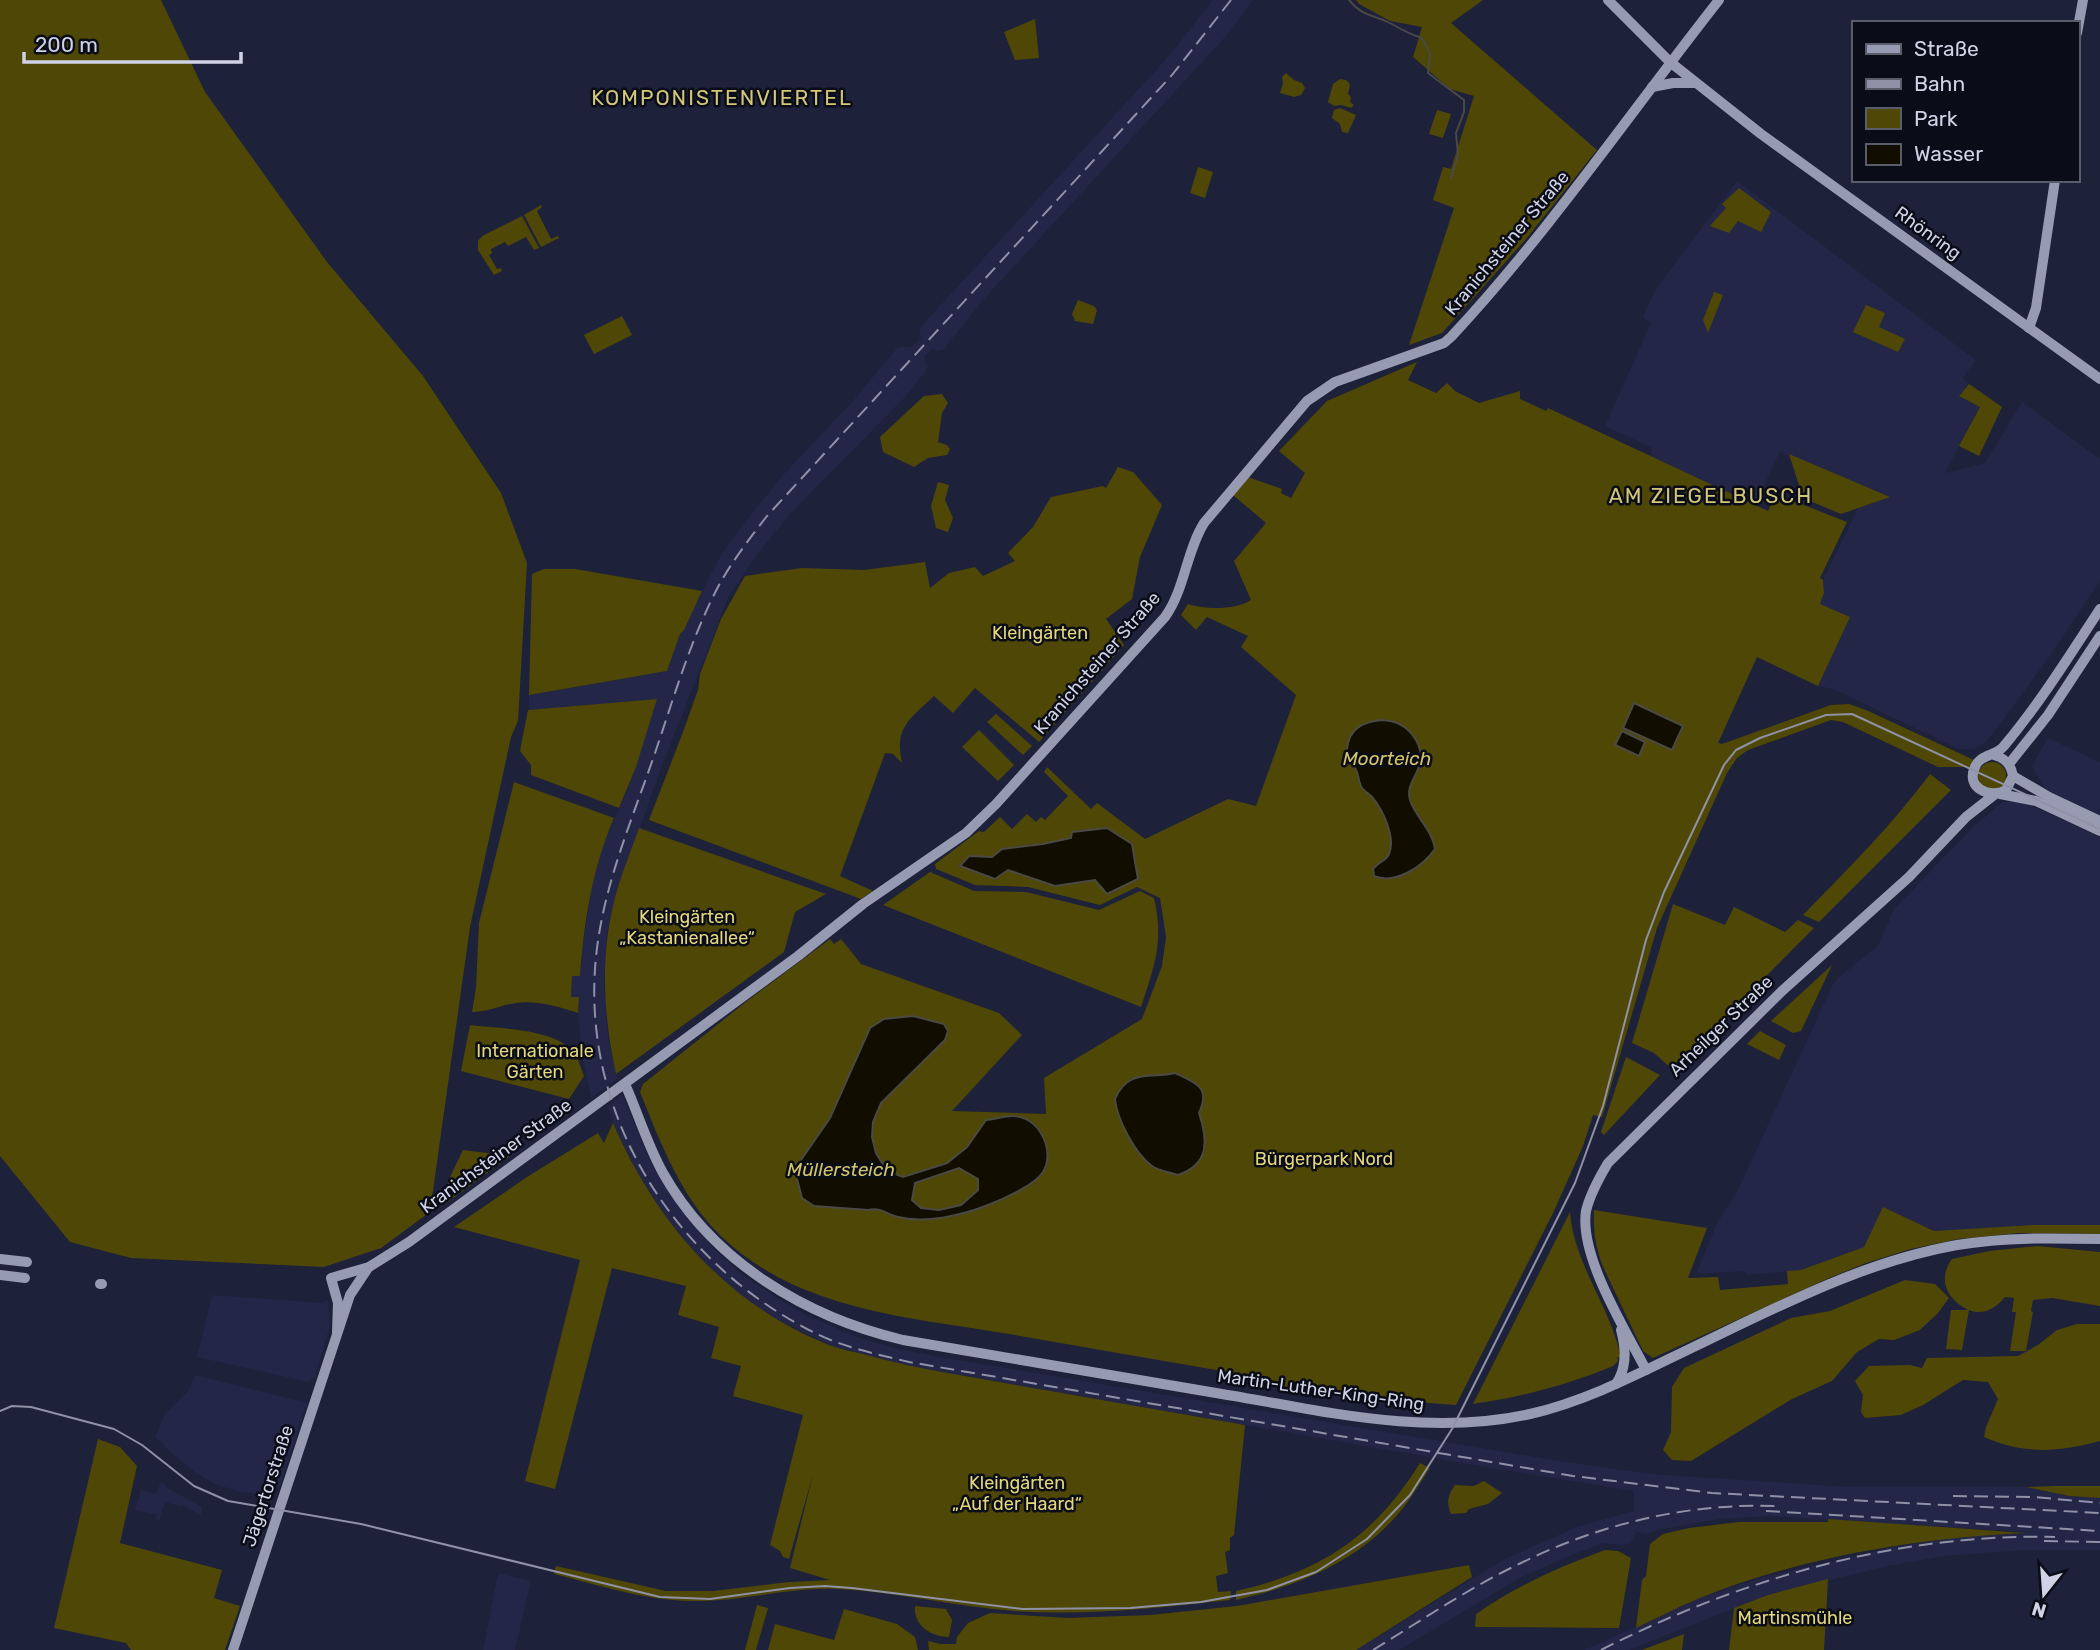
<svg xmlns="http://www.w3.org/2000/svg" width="2100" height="1650" font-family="Rubik,sans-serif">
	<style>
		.built { fill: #232646 }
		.green { fill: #4f4706 }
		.water { fill: #110e00; stroke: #4a4945; stroke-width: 2; fill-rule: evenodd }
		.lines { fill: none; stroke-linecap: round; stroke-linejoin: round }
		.stream { stroke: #4a4945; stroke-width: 2 }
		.secondary { stroke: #979bb1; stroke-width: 10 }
		.tram { stroke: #8f92a7; stroke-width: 2 }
		.rail { stroke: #8f92a7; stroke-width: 2; stroke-dasharray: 14 7; stroke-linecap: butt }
		.labels { text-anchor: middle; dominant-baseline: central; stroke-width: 5; stroke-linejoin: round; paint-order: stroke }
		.street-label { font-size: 18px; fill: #d0d3e5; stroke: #0a0c17 }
		.park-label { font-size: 18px; fill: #e4d77c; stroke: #0a0c17 }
		.water-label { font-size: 19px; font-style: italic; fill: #d2c56a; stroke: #0a0c17 }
		.quarter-label { font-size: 21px; letter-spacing: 2px; fill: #d2c779; stroke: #0a0c17 }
	</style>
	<rect width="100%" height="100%" fill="#1e213a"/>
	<g class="built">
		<polygon points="1213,0 1253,0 1228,34 983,300 944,349 937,351 932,348 924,357 927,367 925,372 908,394 790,514 756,556 729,596 660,771 613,905 607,934 604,988 608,1037 617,1079 591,1098 582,1054 578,1013 579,998 571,997 572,976 580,976 583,944 594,874 601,849 628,789 657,699 529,710 529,695 667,671 680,634 684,630 693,609 722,553 749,517 783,475 852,402 897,348 904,346 912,347 921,338 919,329 927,320 1168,57"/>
		<polygon points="1737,181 1976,360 1963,378 1969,383 1959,396 1980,406 1945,473 1985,463 2022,402 2100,459 2100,581 2050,656 1997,728 1985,743 1973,750 1959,749 1833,689 1818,686 1849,618 1819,604 1824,593 1823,580 1862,500 1780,451 1755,505 1649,456 1652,448 1605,426 1651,323 1644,318 1644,314 1658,286"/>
		<polygon points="2048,738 2100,762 2100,816 2045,789 2032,766"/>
		<polygon points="2021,801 2100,837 2100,1225 2033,1225 1934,1231 1884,1208 1864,1247 1801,1270 1746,1275 1745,1271 1696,1274 1717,1223 1737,1192 1833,984 1839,977 1878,946 1894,909 1976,824 2003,802"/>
		<polygon points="622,1095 651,1163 669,1193 714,1249 744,1276 777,1298 808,1316 857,1337 898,1349 940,1357 1559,1461 1650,1474 1849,1487 2026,1487 2069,1496 2100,1498 2100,1550 2025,1550 1944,1556 1888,1566 1768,1595 1629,1650 1584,1650 1700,1598 1764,1577 1897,1546 1975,1535 2026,1532 1771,1516 1720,1519 1657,1530 1647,1534 1637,1532 1630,1543 1622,1545 1604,1543 1574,1554 1518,1579 1399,1650 1356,1650 1503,1560 1579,1526 1634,1511 1634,1491 1485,1467 903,1365 831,1346 776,1319 733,1290 713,1272 672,1226 645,1187 613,1123 608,1106"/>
		<polygon points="212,1295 322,1303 328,1300 330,1326 315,1377 308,1382 197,1357"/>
		<polygon points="195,1375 307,1403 280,1486 271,1493 264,1495 240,1492 215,1484 196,1473 166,1448 161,1441 155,1438 164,1415 189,1390"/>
		<polygon points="161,1482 169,1489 202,1507 201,1515 183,1505 182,1507 165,1502 159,1520 156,1519 157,1515 135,1510 141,1490 156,1494"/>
		<polygon points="498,1573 531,1581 515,1650 483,1650"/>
	</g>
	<g class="green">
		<polygon points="0,0 161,0 205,92 327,262 423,376 501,493 527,563 518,721 511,737 470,927 430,1212 381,1248 324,1267 131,1258 70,1242 0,1156"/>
		<polygon points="1356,0 1483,0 1451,23 1597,150 1526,239 1442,333 1409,345 1454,208 1433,200 1443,167 1451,169 1474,96 1450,89 1413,57 1422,27 1390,21 1359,4"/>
		<polygon points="1035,19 1039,58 1015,60 1004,32"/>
		<polygon points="1286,73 1294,80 1302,83 1305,88 1301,95 1294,97 1280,93 1283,83 1282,77"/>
		<polygon points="1340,79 1346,80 1350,84 1348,94 1351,97 1350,102 1354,105 1351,108 1341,105 1334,106 1328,102 1333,84"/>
		<polygon points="1340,108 1356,115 1348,133 1342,132 1340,124 1332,118 1334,110"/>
		<polygon points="1437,110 1451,114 1443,138 1429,134"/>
		<polygon points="1198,167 1213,172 1205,198 1190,193"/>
		<polygon points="1739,188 1771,212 1761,232 1738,221 1729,233 1710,226 1726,208 1722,204"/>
		<polygon points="541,205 542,207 537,211 551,239 558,236 559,238 541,247 524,215"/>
		<polygon points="522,216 539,248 534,250 526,237 508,246 505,242 491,249 492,253 489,255 497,269 501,268 502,271 494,275 478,250 478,241 482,236"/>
		<polygon points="1714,292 1723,295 1708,333 1703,320"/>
		<polygon points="1078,300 1094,306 1097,310 1093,324 1075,321 1072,314"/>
		<polygon points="1866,305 1885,313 1879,327 1905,339 1898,352 1853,332"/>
		<polygon points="622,316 632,335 594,354 584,335"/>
		<path d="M 1417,362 L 1408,380 L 1436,393 L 1447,383 L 1455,391 L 1479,403 L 1520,391 L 1520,399 L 1546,411 L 1548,408 L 1768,511 L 1776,494 L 1847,522 L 1820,578 L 1823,580 L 1824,593 L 1820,604 L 1850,617 L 1818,686 L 1757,657 L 1718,743 L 1722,744 L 1831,705 L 1849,704 L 1866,710 L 1976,761 L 1971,767 L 1938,767 L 1843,722 L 1831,720 L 1748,750 L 1737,758 L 1727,773 L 1657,928 L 1602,1117 L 1593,1115 L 1583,1146 L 1554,1211 L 1456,1405 L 1402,1401 L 1332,1389 L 1295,1388 L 1263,1383 L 1233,1373 C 1159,1360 1084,1347 1009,1334 C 909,1317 801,1311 723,1238 C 681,1198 661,1144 640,1092 L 643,1084 L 747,1001 L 830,939 L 834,944 L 841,939 L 861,964 L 999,1013 L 1022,1035 L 952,1111 L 1046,1114 L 1044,1078 L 1142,1019 L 1162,966 L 1166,937 L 1160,898 L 1137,887 L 1100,905 L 1028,887 L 975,885 L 936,869 L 935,864 L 979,831 L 984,832 L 1000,817 L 1012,829 L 1027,814 L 1036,822 L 1041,817 L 1045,820 L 1068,796 L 1044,772 L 1047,767 L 1091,809 L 1097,803 L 1145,839 L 1228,799 L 1256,806 L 1296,695 L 1241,647 L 1248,636 L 1207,617 L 1196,630 L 1181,615 L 1188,604 C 1206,610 1235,610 1251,600 L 1234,561 L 1266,523 L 1233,495 L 1248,477 L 1282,489 L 1281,493 L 1291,498 L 1305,473 L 1279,451 L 1327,401 Z"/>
		<polygon points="1969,384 2002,407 1979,456 1959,446 1980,407 1959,396"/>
		<polygon points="942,394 948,403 942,413 938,442 947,445 950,449 947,455 928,458 914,467 883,452 880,437 924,396"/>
		<polygon points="1789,454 1890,497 1841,514 1803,498"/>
		<path d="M 1118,467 L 1133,472 L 1162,505 L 1140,557 L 1132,599 L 1106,619 L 1124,645 L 1039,742 L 975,688 L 953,713 L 934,696 C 910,719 894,727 902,763 L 893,754 L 885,753 L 840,876 L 873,891 L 861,899 L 649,820 L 683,732 L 698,690 L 700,674 L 721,619 L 745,576 L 802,568 L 864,570 L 925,562 L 930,588 L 949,573 L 975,567 L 983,576 L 1015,561 L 1008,553 L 1033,527 L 1051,497 L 1103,486 L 1106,488 Z"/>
		<polygon points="938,482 949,485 945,500 953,518 948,532 936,528 931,506"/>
		<polygon points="544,569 575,569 702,591 684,630 680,634 667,671 529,695 532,574"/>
		<polygon points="657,699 636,767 619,808 531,775 531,765 520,751 528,710"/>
		<polygon points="996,714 1032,746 1023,755 987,722"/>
		<polygon points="979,730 1014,765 998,781 962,747"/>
		<circle cx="1992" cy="776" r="14"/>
		<path d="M 1930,774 L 1951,790 L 1819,922 L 1803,915 C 1848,869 1892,825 1930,774 Z"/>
		<path d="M 514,782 L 614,818 C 592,869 584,922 580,976 L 572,976 L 571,997 L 579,997 L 578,1013 C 559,1007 537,1000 516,1003 C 501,1005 488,1012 472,1012 L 476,988 L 479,923 Z"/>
		<path d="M 639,828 L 826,894 L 795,912 L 784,952 L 616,1074 C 604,1019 600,961 613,906 C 619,879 630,854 639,828 Z"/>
		<path d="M 930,872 L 974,891 L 1026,892 L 1099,910 L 1140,891 L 1154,898 C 1164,941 1155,965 1141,1007 L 883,905 Z"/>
		<polygon points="1673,904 1725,925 1734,907 1785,932 1798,920 1814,928 1673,1070 1654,1053 1632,1043"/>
		<polygon points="1832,965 1801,1031 1793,1033 1771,1021"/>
		<path d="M 470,1025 C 500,1029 558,1028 576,1055 C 579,1061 581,1069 584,1076 L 569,1099 L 461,1071 Z"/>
		<polygon points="1760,1031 1786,1045 1779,1060 1747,1044"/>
		<polygon points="1626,1057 1660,1075 1604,1135 1601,1132"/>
		<path d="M 613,1123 C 656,1222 726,1304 829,1345 C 842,1350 856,1352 870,1356 C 914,1368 959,1375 1005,1383 C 1085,1397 1165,1411 1245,1425 L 1234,1535 L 1230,1538 L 1230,1550 L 1225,1552 L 1228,1573 L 1216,1576 L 1218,1592 L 1231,1591 L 1230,1600 C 1158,1608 1086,1616 1013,1611 C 954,1606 897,1592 838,1589 C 788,1587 740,1602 690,1601 C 644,1600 598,1585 554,1574 L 556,1566 L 666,1591 L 713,1591 L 789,1582 L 830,1580 L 790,1568 L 813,1474 L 789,1559 L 783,1557 L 780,1551 L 770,1545 L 803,1415 L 733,1396 L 741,1366 L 711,1358 L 719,1327 L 678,1315 L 686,1286 L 612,1268 L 555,1489 L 525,1481 L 580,1260 L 454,1227 L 527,1177 L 598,1133 L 604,1143 Z"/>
		<polygon points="463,1150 510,1156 445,1204 448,1181"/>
		<path d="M 1883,1207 L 1934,1231 L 2033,1225 L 2100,1225 L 2100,1234 L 2020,1233 L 1958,1239 L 1911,1249 L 1866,1263 L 1829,1278 L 1653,1358 L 1643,1351 L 1605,1271 C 1596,1251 1593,1232 1594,1210 L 1707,1228 L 1688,1278 L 1718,1277 L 1720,1290 L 1788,1284 L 1787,1271 L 1801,1270 L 1864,1247 Z"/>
		<path d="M 1570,1212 C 1574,1265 1611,1307 1621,1358 L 1617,1357 L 1618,1361 L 1613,1366 C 1567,1385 1522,1397 1473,1404 Z"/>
		<path d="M 2037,1246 L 2100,1252 L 2100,1306 L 2052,1298 L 2033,1300 L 2031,1311 L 2033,1312 L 2026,1351 L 2010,1351 L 2016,1312 L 2012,1312 L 2014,1298 L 2005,1297 C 1996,1308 1983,1316 1969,1310 L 1962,1350 L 1946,1349 L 1951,1310 L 1968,1310 C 1947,1299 1937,1280 1952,1259 L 1989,1251 Z"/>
		<polygon points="1905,1280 1935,1284 1949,1298 1938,1313 1920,1330 1894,1340 1879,1339 1857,1352 1832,1381 1792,1399 1691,1461 1672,1460 1663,1450 1671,1432 1672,1387 1684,1368 1791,1318 1830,1311"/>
		<path d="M 2077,1324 L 2100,1324 L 2100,1441 C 2058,1452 2025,1455 1984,1437 L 1986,1427 L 1998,1399 L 1988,1382 L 1963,1380 L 1923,1405 L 1901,1415 L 1865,1418 L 1861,1412 L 1863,1395 L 1855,1381 L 1869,1366 L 1910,1365 L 1922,1368 L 1927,1358 L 2018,1356 L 2038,1345 L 2057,1330 Z"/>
		<polygon points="98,1439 120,1447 137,1466 120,1543 222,1570 214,1598 240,1606 225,1650 131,1650 126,1643 54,1628"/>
		<path d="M 1420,1463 L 1430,1468 C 1422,1480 1415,1492 1406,1504 C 1366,1558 1300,1586 1236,1600 L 1236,1591 C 1320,1572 1374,1537 1420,1463 Z"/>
		<path d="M 1484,1481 L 1502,1493 L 1488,1504 L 1469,1509 L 1466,1513 L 1451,1514 C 1446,1502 1448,1495 1455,1485 L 1474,1486 Z"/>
		<polygon points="2054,1486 2100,1486 2100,1498 2069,1496 2026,1487"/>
		<path d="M 1828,1519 L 2026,1533 C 1916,1538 1802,1557 1700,1598 C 1678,1607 1657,1618 1636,1628 L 1642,1580 L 1646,1576 L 1650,1544 L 1663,1534 L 1689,1528 L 1739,1522 L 1828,1522 Z"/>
		<path d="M 1605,1550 L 1618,1551 L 1631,1558 L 1619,1628 L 1475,1627 L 1476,1614 C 1516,1586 1559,1567 1605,1550 Z"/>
		<polygon points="1469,1565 1472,1577 1356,1650 929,1650 928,1641 941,1644 956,1644 957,1637 968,1623 990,1613 1067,1618 1150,1615 1237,1606"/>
		<polygon points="1828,1579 1824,1650 1729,1650 1734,1608 1768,1595"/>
		<polygon points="757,1605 768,1608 756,1650 745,1650"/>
		<path d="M 915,1606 L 946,1609 L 952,1620 L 949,1637 C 931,1637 913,1625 915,1606 Z"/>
		<polygon points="844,1609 897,1624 915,1637 918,1650 768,1650 775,1624 834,1640"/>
		<polygon points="1684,1634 1682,1650 1642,1650"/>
	</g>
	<g class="water">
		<polygon points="1634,703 1683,726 1672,750 1623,728"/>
		<path d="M 1382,720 C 1395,721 1403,724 1411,733 C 1437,766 1403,777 1410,800 C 1416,818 1432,829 1435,849 C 1423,866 1396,885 1374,876 L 1373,869 C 1378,862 1386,861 1389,854 C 1396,838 1383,810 1372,797 C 1369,793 1363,791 1361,786 C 1358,781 1359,775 1356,770 C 1353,763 1349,757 1347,749 C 1349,728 1363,722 1382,720 Z"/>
		<polygon points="1622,731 1645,742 1639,756 1615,745"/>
		<polygon points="1107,828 1132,844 1138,879 1107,894 1095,880 1055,886 1008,870 995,879 960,866 969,856 992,857 1002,849 1043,844 1071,838 1072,832"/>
		<path d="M 913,1016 L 944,1024 L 948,1031 L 945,1040 L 881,1103 L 873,1122 L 872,1137 L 876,1153 L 887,1171 L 903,1177 L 947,1163 L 967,1147 L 986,1120 C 995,1119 1004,1116 1013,1116 C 1039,1116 1056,1151 1043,1172 C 1035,1185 1002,1200 988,1205 C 963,1215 925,1224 898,1217 C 886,1214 881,1207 868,1210 L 814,1206 L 802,1198 L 797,1179 L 801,1160 L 830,1118 L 870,1028 L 884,1019 ZM 959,1168 L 978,1179 L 978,1190 L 961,1205 L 939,1210 L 921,1208 L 912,1200 L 915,1183 Z"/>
		<path d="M 1175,1073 C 1196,1083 1211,1087 1199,1113 C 1208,1140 1210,1164 1178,1175 C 1169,1172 1159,1171 1152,1166 C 1135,1154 1117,1119 1115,1099 C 1128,1068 1152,1079 1175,1073 Z"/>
	</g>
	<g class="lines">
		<path class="stream" d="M 1349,0 C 1362,17 1376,15 1392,24 C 1402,30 1409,34 1422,38 L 1430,53 L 1428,73 L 1464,100 L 1464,112 L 1456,133 L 1458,155 L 1451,178"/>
		<g class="secondary">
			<polyline points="1608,0 1670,62 1761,134 2100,379"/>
			<polyline points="2077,33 2083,0"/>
			<polyline points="1652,87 1673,83 1696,83"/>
			<polyline points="2029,328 2036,308 2055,180"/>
			<path d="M 1994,755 C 2005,758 2011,764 2013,776 L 2006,790 C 1990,799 1965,788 1975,767 C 1980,754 1996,756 2004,746 C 2040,703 2070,655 2100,609"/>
			<polyline points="2009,764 2048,715 2100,636"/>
			<polyline points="2013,776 2049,797 2100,821"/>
			<polyline points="2000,794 2036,801 2100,831"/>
			<path d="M 625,1084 C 638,1113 647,1144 663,1173 C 713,1262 806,1317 903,1340 C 1010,1358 1116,1376 1222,1394 C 1324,1411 1427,1437 1530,1414 C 1591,1400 1647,1369 1702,1343 C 1785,1303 1867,1261 1957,1245 C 2005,1237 2052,1238 2100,1239"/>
			<polyline points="0,1259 27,1262"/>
			<polyline points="0,1275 25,1278"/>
			<polyline points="100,1284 102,1284"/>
			<path d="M 337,1332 L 338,1303 L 331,1278 L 369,1267 L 409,1242 L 798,956 L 863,904 L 966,833 L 996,804 L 1165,617 C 1185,589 1186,552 1204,523 L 1307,401 L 1335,382 L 1444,343 L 1451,337 C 1549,232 1630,113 1719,0"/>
			<path d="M 1646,1370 C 1625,1329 1579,1256 1586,1211 C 1590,1194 1599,1178 1608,1163 L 1782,991 L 1909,877 L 1966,817 L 1994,795"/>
			<path d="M 1616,1384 C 1627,1368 1626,1348 1621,1330"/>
			<polyline points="233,1650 350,1295 368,1268"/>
		</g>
		<polyline class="tram" points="0,1411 12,1406 31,1407 114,1429 142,1445 194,1486 228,1501 361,1524 660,1597 710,1599 790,1588 825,1586 852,1588 1023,1609 1130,1608 1201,1602 1267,1590 1316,1572 1367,1539 1410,1495 1452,1429 1575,1183 1603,1106 1646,940 1664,892 1724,765 1736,750 1760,738 1826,715 1852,714 2100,829"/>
		<g class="rail">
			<path d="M 1231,0 L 1172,75 L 767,516 C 750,538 733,560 719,585 C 691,638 674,697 655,753 C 632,820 603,886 596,957 C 580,1114 674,1262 813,1332 C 842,1347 876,1354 909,1362 L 1573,1476 L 1712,1493 L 2100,1513"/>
			<polyline points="1953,1496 2033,1497 2100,1503"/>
			<polyline points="1766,1511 2100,1531"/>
			<polyline points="2044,1541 2100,1542"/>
			<path d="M 1373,1650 C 1422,1620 1469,1588 1521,1563 C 1600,1524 1687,1503 1775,1506"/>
			<path d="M 1601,1650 C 1740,1579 1898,1533 2055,1537"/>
		</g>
	</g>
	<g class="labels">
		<g class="street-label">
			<text transform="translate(1928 233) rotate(36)">Rhönring</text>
			<text transform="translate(1507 243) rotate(-50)">Kranichsteiner Straße</text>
			<text transform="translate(1097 663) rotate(-49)">Kranichsteiner Straße</text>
			<text transform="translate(1721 1026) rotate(-44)">Arheilger Straße</text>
			<text transform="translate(496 1156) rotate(-36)">Kranichsteiner Straße</text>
			<text transform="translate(1321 1390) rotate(8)">Martin-Luther-King-Ring</text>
			<text transform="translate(268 1486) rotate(-72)">Jägertorstraße</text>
		</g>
		<g class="park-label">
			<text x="1040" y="633">Kleingärten</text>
			<text x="687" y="917">Kleingärten<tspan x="687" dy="21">„Kastanienallee“</tspan></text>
			<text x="535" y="1051">Internationale<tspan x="535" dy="21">Gärten</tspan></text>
			<text x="1324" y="1159">Bürgerpark Nord</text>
			<text x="1017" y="1483">Kleingärten<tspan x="1017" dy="21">„Auf der Haard“</tspan></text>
			<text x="1795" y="1618">Martinsmühle</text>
		</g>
		<g class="water-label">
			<text x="1387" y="758">Moorteich</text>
			<text x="841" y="1169">Müllersteich</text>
		</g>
		<g class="quarter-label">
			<text x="722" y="97">KOMPONISTENVIERTEL</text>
			<text x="1711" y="495">AM ZIEGELBUSCH</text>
		</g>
	</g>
	<rect x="1852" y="21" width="228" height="161" fill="#0a0c17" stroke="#595c69" stroke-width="2"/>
	<rect x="1866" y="44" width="35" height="10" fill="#979bb1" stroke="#595c69" stroke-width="2"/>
	<text x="1914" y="56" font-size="21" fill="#d0d3e5">Straße</text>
	<rect x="1866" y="79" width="35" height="10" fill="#8f92a7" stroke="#595c69" stroke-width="2"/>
	<text x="1914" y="91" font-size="21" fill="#d0d3e5">Bahn</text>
	<rect x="1866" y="108" width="35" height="21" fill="#4f4706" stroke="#595c69" stroke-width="2"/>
	<text x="1914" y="126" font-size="21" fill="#d0d3e5">Park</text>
	<rect x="1866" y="144" width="35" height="21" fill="#110e00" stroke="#595c69" stroke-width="2"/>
	<text x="1914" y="161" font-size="21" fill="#d0d3e5">Wasser</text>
	<g transform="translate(2044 1594) rotate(197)" stroke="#0a0c17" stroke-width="5" paint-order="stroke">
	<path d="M0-5L12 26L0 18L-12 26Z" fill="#d0d3e5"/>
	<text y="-10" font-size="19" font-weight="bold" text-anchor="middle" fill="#d0d3e5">N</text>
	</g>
	<path d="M24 52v10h217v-10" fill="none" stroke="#d0d3e5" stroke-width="3.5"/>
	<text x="35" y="52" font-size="21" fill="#d0d3e5" stroke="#0a0c17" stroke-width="5" paint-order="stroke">200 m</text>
</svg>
